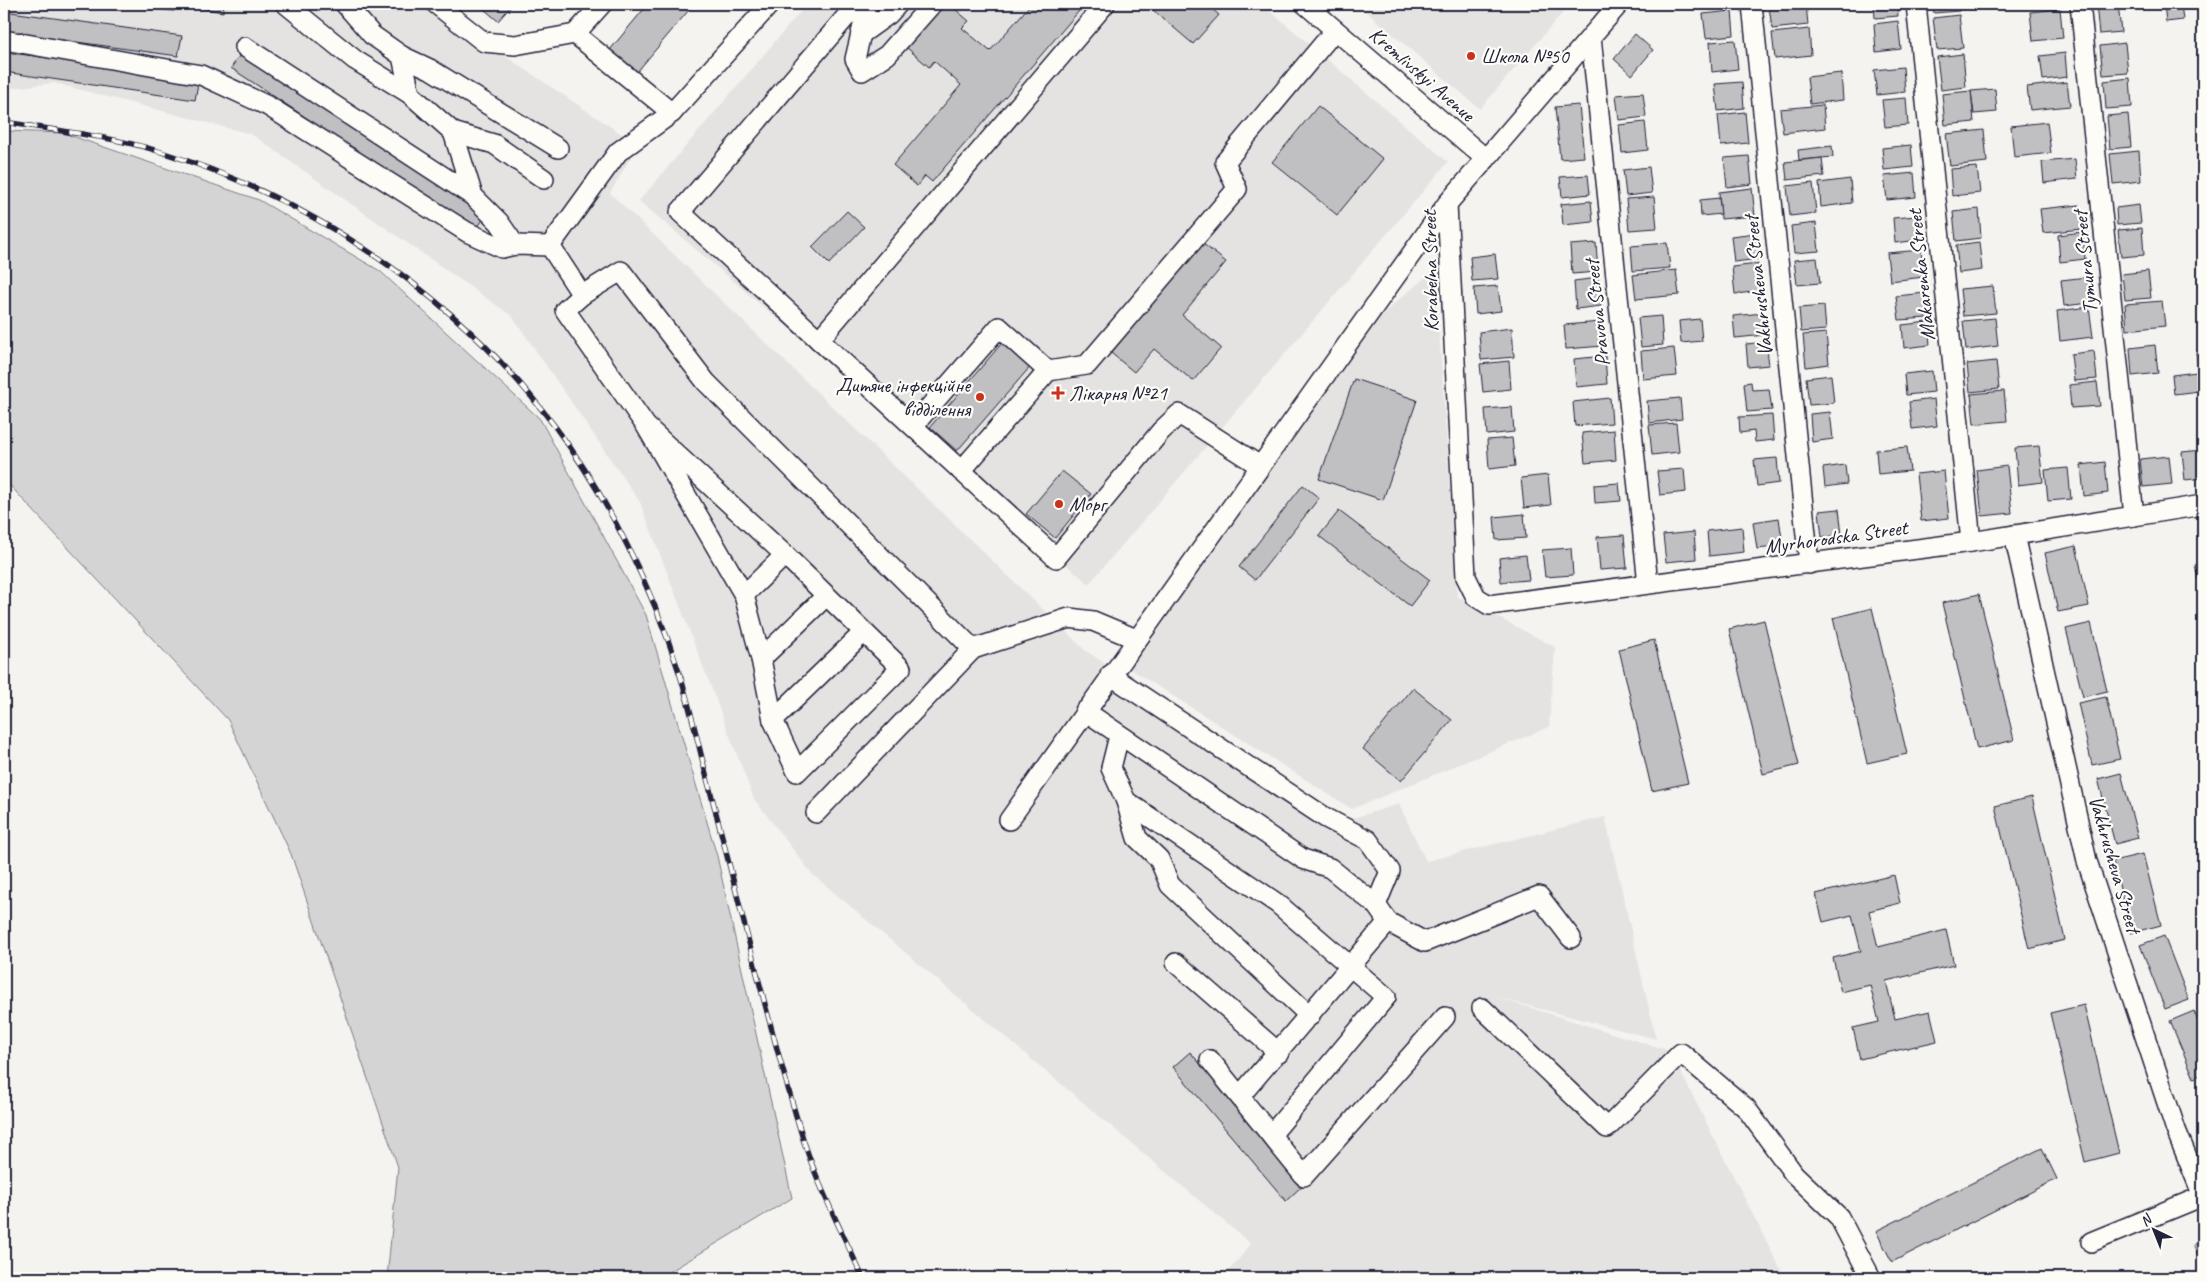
<svg xmlns="http://www.w3.org/2000/svg" width="2207" height="1282" font-family="Caveat,sans-serif">
	<style>
		.built { fill: #e4e3e2 }
		.green { fill: #d5d4d5; stroke: #7c7b88 }
		.building { fill: #c0bfc2; stroke: #22223b }
		.lines { fill: none; stroke-linecap: round; stroke-linejoin: round }
		.minor-casing { stroke: #22223b; stroke-width: 22 }
		.minor { stroke: #fdfcf7; stroke-width: 19 }
		.rail-casing { stroke: #22223b; stroke-width: 5.5 }
		.rail { stroke: #fdfcf7; stroke-width: 4; stroke-dasharray: 11; stroke-linecap: butt }
		.poi-dot { fill: #c8321e; stroke: #fdfcf7; stroke-width: 2 }
		.labels { text-anchor: middle; dominant-baseline: central; stroke-width: 4.5; stroke-linejoin: round; paint-order: stroke }
		.poi-label { font-size: 21px; fill: #22223b; stroke: #fdfcf7; text-anchor: start }
		.street-label { font-size: 21px; fill: #22223b; stroke: #fdfcf7 }
	</style>
	<rect width="100%" height="100%" fill="#f4f3ef"/>
	<filter id="ink" filterUnits="userSpaceOnUse"><feTurbulence type="fractalNoise" baseFrequency=".02" numOctaves="2"/><feDisplacementMap in="SourceGraphic" scale="10" xChannelSelector="R" yChannelSelector="G"/><feConvolveMatrix kernelMatrix="1 2 1 2 8 2 1 2 1" color-interpolation-filters="sRGB"/></filter>
	<g filter="url(#ink)">
		<g class="built">
			<polygon points="4,4 427,4 638,145 610,193 1085,650 1128,680 1350,819 1399,804 1426,861 1605,817 1656,1039 1495,997 1670,1051 1785,1278 1223,1278 1251,1244 812,874 754,799 640,502 512,316 251,134 54,83 4,89"/>
			<polygon points="807,4 1262,4 1448,162 1089,584 639,201"/>
			<polygon points="1357,4 1570,4 1480,109"/>
			<polygon points="1435,269 1457,596 1555,647 1549,727 1352,809 1129,668 1381,315"/>
		</g>
		<polygon class="green" points="4,131 63,133 259,200 380,271 540,419 646,615 717,856 792,1198 659,1278 387,1278 398,1167 291,854 228,720 4,479"/>
		<g class="building">
			<polygon points="111,4 175,4 174,11"/>
			<polygon points="195,4 224,4 223,12 195,7"/>
			<polygon points="478,4 513,4 498,21"/>
			<polygon points="648,4 694,4 631,79 604,57"/>
			<polygon points="943,4 949,4 969,21 962,28 990,51 1031,4 1085,4 932,182 925,176 917,186 893,165 961,85 934,61 929,67 906,47"/>
			<polygon points="1146,4 1206,4 1219,15 1193,44"/>
			<polygon points="1792,4 1806,4 1808,25 1772,29 1769,6"/>
			<polygon points="1874,4 1897,4 1898,16 1875,18"/>
			<polygon points="1933,4 1958,4 1959,11 1934,13"/>
			<polygon points="2096,4 2118,4 2121,32 2099,34"/>
			<polygon points="2164,4 2181,4 2183,20 2166,22"/>
			<polygon points="2060,9 2063,38 2033,41 2030,12"/>
			<polygon points="4,11 182,36 178,56 4,32"/>
			<polygon points="1732,11 1734,35 1706,38 1703,14"/>
			<polygon points="1959,15 1963,48 1937,50 1933,18"/>
			<polygon points="1898,21 1901,49 1876,52 1874,24"/>
			<polygon points="1809,29 1811,55 1775,59 1772,33"/>
			<polygon points="1635,34 1653,50 1632,75 1614,59"/>
			<polygon points="1735,40 1738,69 1712,72 1710,42"/>
			<polygon points="2125,43 2128,73 2103,75 2100,46"/>
			<polygon points="4,52 199,78 195,100 4,72"/>
			<polygon points="241,53 486,215 476,230 231,68"/>
			<polygon points="2065,53 2067,77 2043,80 2040,56"/>
			<polygon points="1963,54 1966,87 1941,90 1937,57"/>
			<polygon points="1903,67 1905,92 1877,95 1874,70"/>
			<polygon points="1841,73 1843,100 1810,104 1807,77"/>
			<polygon points="2130,78 2132,107 2106,109 2104,81"/>
			<polygon points="1742,82 1744,108 1718,111 1715,84"/>
			<polygon points="2067,82 2070,106 2030,110 2027,87"/>
			<polygon points="1995,89 1997,112 1974,114 1971,91"/>
			<polygon points="1971,91 1974,122 1945,125 1942,94"/>
			<polygon points="1643,93 1646,117 1619,120 1616,95"/>
			<polygon points="1906,98 1908,125 1885,127 1882,100"/>
			<polygon points="1579,105 1584,157 1560,159 1555,107"/>
			<polygon points="1823,105 1825,128 1783,133 1780,109"/>
			<polygon points="1318,106 1383,159 1337,215 1272,162"/>
			<polygon points="1745,112 1748,143 1721,146 1718,115"/>
			<polygon points="2128,114 2131,147 2110,149 2107,116"/>
			<polygon points="1645,122 1648,150 1622,153 1619,125"/>
			<polygon points="2047,122 2051,153 2014,157 2011,126"/>
			<polygon points="1984,130 1987,162 1950,166 1946,134"/>
			<polygon points="1911,145 1913,167 1884,170 1882,148"/>
			<polygon points="1832,146 1833,157 1799,160 1798,150"/>
			<polygon points="2139,151 2141,181 2113,184 2110,154"/>
			<polygon points="1749,156 1752,184 1727,187 1724,158"/>
			<polygon points="1822,158 1824,176 1787,180 1785,162"/>
			<polygon points="2075,159 2077,179 2044,183 2042,162"/>
			<polygon points="1649,167 1652,193 1626,196 1623,170"/>
			<polygon points="1977,167 1980,193 1952,196 1950,169"/>
			<polygon points="1914,173 1916,197 1887,200 1884,176"/>
			<polygon points="1588,175 1590,194 1562,197 1560,177"/>
			<polygon points="1850,179 1852,203 1821,207 1819,183"/>
			<polygon points="1813,183 1816,213 1790,216 1787,186"/>
			<polygon points="1752,188 1755,216 1721,219 1719,192"/>
			<polygon points="1654,197 1657,228 1629,230 1626,199"/>
			<polygon points="1719,198 1721,214 1701,216 1700,200"/>
			<polygon points="1591,201 1593,222 1563,225 1561,204"/>
			<polygon points="2079,205 2082,229 2043,233 2040,209"/>
			<polygon points="2139,205 2141,223 2117,225 2116,208"/>
			<polygon points="1979,209 1981,238 1956,241 1953,212"/>
			<polygon points="847,211 864,227 829,264 812,247"/>
			<polygon points="1917,216 1919,240 1895,243 1893,218"/>
			<polygon points="1816,223 1819,251 1794,253 1791,226"/>
			<polygon points="2142,228 2144,255 2121,257 2118,230"/>
			<polygon points="2083,232 2085,259 2060,262 2058,235"/>
			<polygon points="1756,233 1759,259 1734,262 1731,236"/>
			<polygon points="1979,242 1982,270 1959,273 1956,245"/>
			<polygon points="1202,243 1226,262 1182,315 1221,348 1193,381 1154,349 1134,372 1111,353"/>
			<polygon points="1596,243 1598,272 1572,274 1570,245"/>
			<polygon points="1667,243 1670,268 1633,271 1631,246"/>
			<polygon points="1921,250 1924,277 1890,281 1887,253"/>
			<polygon points="1495,254 1498,279 1472,281 1470,257"/>
			<polygon points="1817,258 1820,283 1797,285 1794,260"/>
			<polygon points="1758,264 1762,291 1735,294 1732,267"/>
			<polygon points="1676,270 1679,295 1636,299 1633,275"/>
			<polygon points="2148,271 2151,298 2125,300 2122,274"/>
			<polygon points="2087,277 2090,303 2064,306 2061,280"/>
			<polygon points="1598,278 1601,306 1576,309 1574,281"/>
			<polygon points="1498,286 1501,311 1476,314 1474,288"/>
			<polygon points="1993,286 1996,313 1963,316 1960,289"/>
			<polygon points="1925,293 1927,318 1899,320 1896,296"/>
			<polygon points="2162,301 2165,326 2127,330 2125,304"/>
			<polygon points="1824,306 1826,330 1801,332 1799,308"/>
			<polygon points="2089,307 2093,337 2060,341 2057,311"/>
			<polygon points="1763,313 1765,335 1735,338 1733,316"/>
			<polygon points="1661,316 1663,345 1641,347 1638,318"/>
			<polygon points="1995,318 1998,346 1966,350 1963,321"/>
			<polygon points="1700,319 1702,341 1681,343 1679,321"/>
			<polygon points="1601,322 1603,346 1566,349 1564,325"/>
			<polygon points="1928,322 1930,345 1904,348 1902,325"/>
			<polygon points="1512,328 1514,357 1481,360 1479,332"/>
			<polygon points="1826,333 1829,364 1806,367 1803,335"/>
			<polygon points="1766,342 1769,365 1748,367 1746,344"/>
			<polygon points="1002,343 1030,367 957,451 930,427"/>
			<polygon points="2155,345 2158,373 2132,376 2130,348"/>
			<polygon points="1674,348 1677,376 1643,379 1641,351"/>
			<polygon points="2094,351 2097,379 2074,381 2071,354"/>
			<polygon points="2196,352 2203,352 2203,369 2198,369"/>
			<polygon points="1605,356 1607,384 1576,387 1574,359"/>
			<polygon points="1509,361 1511,389 1483,392 1480,364"/>
			<polygon points="1996,361 1999,389 1970,392 1967,364"/>
			<polygon points="1932,371 1934,392 1906,395 1904,374"/>
			<polygon points="2197,372 2199,391 2174,394 2172,375"/>
			<polygon points="1831,375 1834,403 1809,405 1806,378"/>
			<polygon points="1354,379 1417,400 1383,500 1319,479"/>
			<polygon points="1751,382 1752,390 1769,389 1772,410 1747,412 1744,383"/>
			<polygon points="2097,382 2100,406 2071,408 2069,385"/>
			<polygon points="2004,391 2007,421 1974,424 1971,394"/>
			<polygon points="1610,398 1612,423 1575,426 1573,402"/>
			<polygon points="1680,398 1682,419 1649,423 1647,401"/>
			<polygon points="1934,399 1937,426 1912,429 1909,402"/>
			<polygon points="1512,407 1514,432 1487,435 1485,409"/>
			<polygon points="1830,412 1833,439 1812,442 1810,414"/>
			<polygon points="1772,415 1774,440 1755,442 1754,431 1740,433 1739,417"/>
			<polygon points="1676,423 1679,452 1652,455 1649,425"/>
			<polygon points="1614,430 1616,460 1585,463 1582,433"/>
			<polygon points="1512,438 1515,466 1489,469 1487,440"/>
			<polygon points="2039,446 2043,482 2018,485 2015,448"/>
			<polygon points="1907,447 1910,471 1878,474 1876,450"/>
			<polygon points="2203,450 2203,478 2185,480 2182,452"/>
			<polygon points="2169,456 2172,484 2143,487 2140,459"/>
			<polygon points="1777,458 1779,483 1757,486 1754,460"/>
			<polygon points="2105,462 2108,493 2084,496 2081,465"/>
			<polygon points="1845,465 1847,484 1825,487 1823,468"/>
			<polygon points="2007,466 2012,513 1982,516 1977,470"/>
			<polygon points="2068,468 2071,499 2048,501 2045,470"/>
			<polygon points="1684,469 1686,492 1660,495 1657,471"/>
			<polygon points="1062,471 1091,494 1055,538 1026,514"/>
			<polygon points="1944,471 1949,518 1921,521 1916,474"/>
			<polygon points="1548,475 1551,505 1524,508 1521,478"/>
			<polygon points="1619,483 1621,501 1595,503 1594,485"/>
			<polygon points="1303,485 1319,498 1255,580 1239,567"/>
			<polygon points="1839,509 1842,535 1822,537 1819,511"/>
			<polygon points="1339,511 1430,580 1410,606 1319,536"/>
			<polygon points="1524,514 1526,538 1496,540 1494,517"/>
			<polygon points="1779,518 1783,546 1757,549 1753,522"/>
			<polygon points="1742,527 1744,552 1709,556 1707,531"/>
			<polygon points="2203,527 2203,556 2197,529"/>
			<polygon points="1694,532 1696,559 1666,562 1663,535"/>
			<polygon points="1624,535 1627,568 1600,570 1597,537"/>
			<polygon points="2076,546 2089,606 2058,612 2045,553"/>
			<polygon points="1571,548 1573,575 1545,577 1542,550"/>
			<polygon points="1526,555 1529,580 1501,582 1499,558"/>
			<polygon points="2203,563 2203,578 2198,579 2195,565"/>
			<polygon points="1979,594 2014,740 1977,749 1942,603"/>
			<polygon points="1872,608 1907,754 1867,763 1833,618"/>
			<polygon points="1764,620 1799,765 1763,774 1729,629"/>
			<polygon points="2091,623 2107,691 2083,697 2066,629"/>
			<polygon points="1654,640 1688,783 1652,791 1619,649"/>
			<polygon points="1413,688 1452,720 1401,781 1363,749"/>
			<polygon points="2106,697 2120,759 2092,765 2078,703"/>
			<polygon points="2121,773 2138,838 2115,844 2098,779"/>
			<polygon points="2032,797 2065,940 2029,949 1995,806"/>
			<polygon points="2143,854 2161,925 2131,933 2113,861"/>
			<polygon points="1894,875 1900,903 1869,911 1878,947 1946,930 1954,965 1886,981 1895,1019 1930,1011 1937,1041 1860,1059 1853,1028 1879,1022 1870,985 1841,992 1833,958 1861,951 1852,915 1823,922 1816,894"/>
			<polygon points="2164,936 2189,1000 2165,1009 2140,945"/>
			<polygon points="2084,1005 2119,1153 2085,1162 2050,1013"/>
			<polygon points="2194,1011 2203,1035 2203,1074 2194,1078 2170,1021"/>
			<polygon points="1190,1052 1304,1184 1286,1201 1173,1067"/>
			<polygon points="2042,1148 2057,1179 1892,1262 1876,1231"/>
			<polygon points="2203,1240 2203,1267 2193,1245"/>
		</g>
		<g class="lines">
			<g class="minor-casing">
				<g id="minor">
					<polyline points="286,4 355,60 410,94"/>
					<polyline points="345,4 372,35 402,56 410,94 453,132 473,196 499,222 515,245"/>
					<polyline points="436,4 484,42 515,45 575,34"/>
					<polyline points="602,4 575,34 672,113"/>
					<polyline points="857,4 680,212 1056,558 1161,431 1179,414 1260,466"/>
					<polyline points="868,4 855,59 862,71 887,55 932,4"/>
					<polyline points="1305,4 1486,159"/>
					<polyline points="1752,4 1809,564"/>
					<polyline points="1916,4 1971,542"/>
					<polyline points="2080,4 2134,516"/>
					<polyline points="861,34 889,14 898,4"/>
					<polyline points="1591,37 1648,584"/>
					<polyline points="4,40 201,75 268,106 467,232 502,248 515,245 550,246 618,152 672,113 770,4"/>
					<polyline points="245,47 473,196"/>
					<polyline points="402,56 430,69 558,148"/>
					<polyline points="453,132 494,144 544,179"/>
					<polyline points="1447,204 1466,577 1476,597 1489,605 1971,542 2203,505"/>
					<polyline points="550,246 582,295 621,271 706,382 973,649 816,813"/>
					<polyline points="582,295 565,310 646,426 785,555 901,668 797,772 773,720 761,659 744,595 646,426"/>
					<polyline points="819,340 1105,4"/>
					<polyline points="913,426 999,327 1048,371 1087,365 1237,189 1225,162 1335,30"/>
					<polyline points="961,471 1048,371"/>
					<polyline points="2014,535 2087,861 2176,1130 2203,1196"/>
					<polyline points="744,595 785,555"/>
					<polyline points="973,649 1069,618 1093,621 1136,639"/>
					<polyline points="761,659 826,596"/>
					<polyline points="1110,675 1326,818 1368,840 1390,871 1376,905"/>
					<polyline points="1085,711 1303,859 1330,868 1376,905 1388,922 1425,942 1539,896 1571,938"/>
					<polyline points="773,720 863,633"/>
					<polyline points="1119,736 1111,768 1126,801 1278,904 1386,997 1271,1135"/>
					<polyline points="1126,801 1137,838 1159,859 1170,885 1310,1016"/>
					<polyline points="1009,820 1447,204 1619,4"/>
					<polyline points="1176,963 1279,1053"/>
					<polyline points="1482,1008 1607,1128 1681,1053 1746,1108 1794,1174 1839,1217 1871,1278"/>
					<polyline points="1210,1060 1304,1176 1445,1017"/>
					<polyline points="1240,1096 1388,922"/>
					<polyline points="2091,1242 2203,1196"/>
				</g>
			</g>
			<use href="#minor" class="minor"/>
			<g class="rail-casing">
				<path id="rail" d="M 4,122 C 53,130 110,136 158,151 C 313,199 459,297 556,428 C 608,497 653,591 679,672 C 691,709 699,748 709,786 C 740,904 768,1025 804,1142 C 819,1188 843,1234 863,1278"/>
			</g>
			<use href="#rail" class="rail"/>
		</g>
	</g>
	<g class="poi-dot">
		<circle cx="1471" cy="56" r="5"/>
		<path d="M1055.5 385.5h5v5h5v5h-5v5h-5v-5h-5v-5h5z"/>
		<circle cx="980" cy="397" r="5"/>
		<circle cx="1059" cy="504" r="5"/>
	</g>
	<g class="labels">
		<g class="poi-label">
			<text x="1481" y="56">Школа №50</text>
			<text x="970" y="385" text-anchor="end">Дитяче інфекційне<tspan x="970" dy="24">відділення</tspan></text>
			<text x="1069" y="393">Лікарня №21</text>
			<text x="1069" y="504">Морг</text>
		</g>
		<g class="street-label">
			<text transform="translate(1422 74) rotate(41)">Kremlivskyi Avenue</text>
			<text transform="translate(2085 262) rotate(-96)">Tymura Street</text>
			<text transform="translate(1430 271) rotate(-91)">Korabelna Street</text>
			<text transform="translate(1921 275) rotate(-96)">Makarenka Street</text>
			<text transform="translate(1758 286) rotate(-96)">Vakhrusheva Street</text>
			<text transform="translate(1597 313) rotate(-96)">Pravova Street</text>
			<text transform="translate(1836 537) rotate(-8)">Myrhorodska Street</text>
			<text transform="translate(2115 864) rotate(74)">Vakhrusheva Street</text>
		</g>
	</g>
	<rect width="2207" height="1282" fill="none" stroke="#fdfcf7" stroke-width="20"/>
	<rect x="10" y="10" width="2187" height="1262" fill="none" stroke="#22223b" stroke-width="2" filter="url(#ink)"/>
	<g transform="translate(2154 1230) rotate(317)" stroke="#fdfcf7" stroke-width="4" paint-order="stroke">
	<path d="M0-4L9 19L0 12L-9 19Z" fill="#22223b"/>
	<text y="-8" font-size="14" font-weight="bold" text-anchor="middle" fill="#22223b">N</text>
	</g>
</svg>
